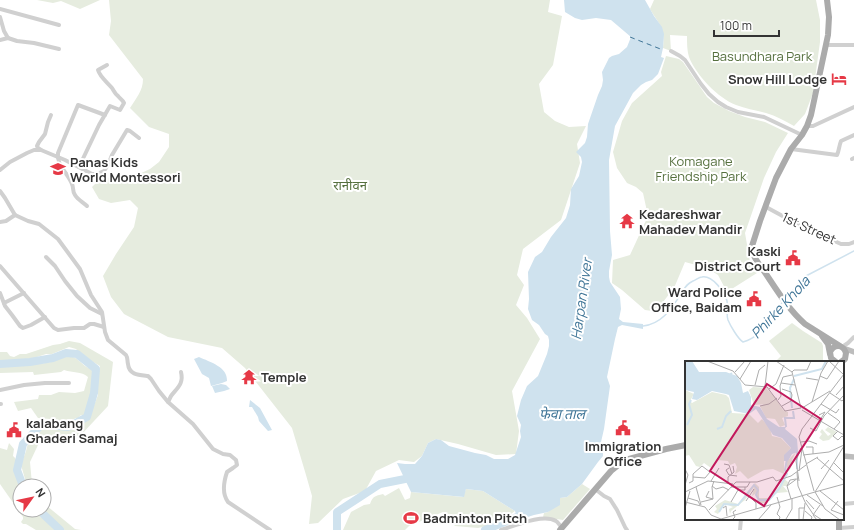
<svg xmlns="http://www.w3.org/2000/svg" width="854" height="530" font-family="Manrope,'Noto Sans Devanagari',sans-serif">
	<style>
		.green { fill: #e6ecdf }
		.water { fill: #cfe2ee }
		.lines { fill: none; stroke-linecap: round; stroke-linejoin: round }
		.stream { stroke: #cfe2ee; stroke-width: 1.5 }
		.river { stroke: #cfe2ee; stroke-width: 8 }
		.ferry { stroke: #3f7597; stroke-width: 1; stroke-dasharray: 5 4; stroke-linecap: butt }
		.minor { stroke: #d0d0d0; stroke-width: 4 }
		.secondary { stroke: #bdbdbd; stroke-width: 5.5 }
		.primary { stroke: #ababab; stroke-width: 6 }
		.labels { text-anchor: middle; dominant-baseline: central; stroke-width: 4; stroke-linejoin: round; paint-order: stroke }
		.park-label { font-size: 13px; fill: #56703f; stroke: #fff }
		.poi-label { font-size: 13px; font-weight: bold; fill: #333; stroke: #fff; text-anchor: start }
		.street-label { font-size: 13px; fill: #333; stroke: #fff }
		.water-label { font-size: 14px; font-style: italic; fill: #3f7597; stroke: #fff }
		.inset-river { fill: none; stroke: #cfe2ee; stroke-width: 2 }
		.inset-road { fill: none; stroke: #adadad; stroke-width: 1 }
		.view { fill: #c2185b; fill-opacity: 0.15; stroke: #c2185b; stroke-width: 2 }
		.inset-edge { fill: none; stroke: #333; stroke-width: 2 }
	</style>
	<rect width="100%" height="100%" fill="#fff"/>
	<g class="green">
		<polygon points="37,0 100,0 80,9 61,1 53,3"/>
		<path d="M 109,0 L 550,0 L 548,12 L 562,16 L 553,65 L 539,84 L 544,112 L 555,121 L 569,127 L 586,126 L 577,144 L 580,163 L 561,220 L 523,249 L 517,275 L 524,285 L 516,305 L 527,318 L 540,339 L 512,391 L 519,431 L 516,454 L 496,455 L 458,444 L 436,439 L 428,443 L 422,456 L 414,462 L 399,460 L 376,471 L 365,491 L 343,499 L 318,523 L 309,524 L 312,496 L 306,475 L 292,428 L 245,368 L 222,348 L 168,337 L 124,314 L 111,297 L 103,276 L 116,254 L 134,227 L 138,208 L 130,200 L 111,203 L 99,199 L 92,187 L 102,177 L 123,179 L 137,175 L 150,169 L 159,162 L 169,147 L 169,134 L 149,127 L 130,108 C 136,98 143,91 143,79 L 109,35 L 111,21 Z"/>
		<path d="M 654,0 L 816,0 L 820,20 L 820,42 L 813,93 L 805,114 L 794,126 C 785,121 776,116 766,113 C 756,110 746,109 736,105 C 718,98 696,75 689,57 C 687,51 687,43 687,36 L 670,35 L 671,51 L 663,48 C 665,27 660,26 650,9 Z"/>
		<polygon points="666,56 679,59 683,62 707,97 714,103 729,111 745,117 765,122 788,133 776,152 764,178 745,233 750,262 757,273 727,292 718,275 707,268 685,262 674,288 663,302 652,311 645,310 622,290 612,283 613,260 630,255 648,216 643,193 636,187 627,183 617,168 613,152 622,121 632,103 662,76 661,72"/>
		<polygon points="792,323 803,331 822,343 823,346 823,362 777,362 776,361 781,356 769,341"/>
		<polygon points="69,341 80,343 113,362 108,406 80,436 66,436 46,439 38,445 30,462 32,484 33,486 27,486 21,465 26,451 29,439 42,427 68,429 79,428 93,408 98,395 98,377 100,366 83,356 76,349 69,347 52,354 46,354 31,359 24,359 9,363 0,360 0,352 7,352 10,356 14,357 20,354 26,354 53,345 60,344"/>
		<path d="M 66,356 C 75,355 79,361 85,366 C 88,368 91,368 94,370 L 94,376 L 93,378 C 94,383 92,402 90,406 C 89,408 87,409 86,411 L 87,414 L 85,416 L 81,415 L 77,419 L 76,418 L 69,422 L 69,424 L 67,426 L 65,424 L 58,423 L 55,420 L 50,419 L 38,418 L 31,408 L 18,411 L 14,402 L 38,399 L 39,395 L 51,395 L 59,392 L 75,393 L 84,391 L 88,377 C 81,371 73,373 64,370 L 61,372 L 34,375 L 33,372 L 0,373 L 0,366 L 7,366 L 17,364 L 22,365 L 29,363 L 39,364 L 51,362 Z"/>
		<path d="M 9,443 L 14,449 L 13,456 C 20,462 15,464 16,471 C 17,478 17,471 19,477 C 21,480 19,484 20,487 L 20,510 L 39,510 L 40,517 L 47,519 L 58,530 L 36,530 L 26,524 L 23,524 L 21,522 L 23,519 L 23,517 L 0,484 L 0,448 L 7,450 Z"/>
		<polygon points="582,484 590,489 563,520 543,517 544,513 548,512 560,498 567,497"/>
		<path d="M 399,488 L 405,500 L 410,498 L 411,492 L 463,497 L 466,489 L 483,491 L 515,511 L 498,523 L 478,528 L 455,526 L 443,512 L 409,526 L 405,530 L 343,530 L 351,512 L 364,505 L 370,504 C 373,496 375,496 383,494 L 385,496 Z"/>
		<path d="M 44,501 L 47,506 L 75,529 L 81,530 C 76,530 70,530 65,530 C 55,529 48,517 43,510 L 44,510 Z"/>
	</g>
	<g class="water">
		<polygon points="564,0 645,0 654,16 662,27 664,34 663,48 661,57 664,58 658,74 652,80 646,82 641,85 633,93 615,126 609,160 610,231 612,255 609,271 609,277 610,282 620,297 621,309 619,319 623,322 643,324 643,329 622,325 618,327 615,339 607,377 610,386 604,429 601,442 603,454 603,456 598,462 582,484 567,497 560,498 560,505 548,512 534,515 518,520 515,511 483,491 466,489 464,497 411,492 397,463 405,464 415,464 422,456 428,443 436,439 441,440 449,446 475,453 486,455 494,459 508,459 515,455 521,437 520,431 521,425 517,416 521,400 527,386 538,376 547,354 549,346 549,340 548,336 545,334 539,325 532,320 528,309 529,299 528,272 535,257 542,252 551,237 566,218 570,205 571,189 579,176 582,162 581,157 576,152 585,143 587,137 588,124 598,95 602,86 603,80 602,72 609,58 612,56 619,54 627,47 631,37 611,20 596,18 582,20 575,18 565,12"/>
		<path d="M 199,357 C 210,362 228,367 227,381 L 222,383 L 211,386 L 209,378 L 202,374 L 194,359 Z"/>
		<polygon points="221,384 226,385 230,389 224,391 215,393 212,386"/>
		<polygon points="250,400 260,408 272,430 268,431 259,421 258,417 252,407 249,407"/>
	</g>
	<g class="lines">
		<g class="stream">
			<polyline points="785,300 804,277 854,251"/>
			<path d="M 643,326 C 662,324 671,309 681,294 C 685,288 686,284 693,281 C 696,280 699,277 702,277 C 712,275 725,292 727,301 C 728,307 726,314 728,320 C 730,325 738,339 743,342 C 758,337 760,332 768,320 C 772,314 778,308 782,303"/>
		</g>
		<g class="river">
			<polyline points="0,364 30,362 53,358 66,353 77,354 96,369 94,393 87,417 68,427 42,424 23,444 17,470 23,486"/>
			<polyline points="39,510 60,530"/>
			<polyline points="337,530 337,512 380,484 415,477"/>
			<polyline points="485,530 517,517"/>
		</g>
		<polyline class="ferry" points="630,37 663,50"/>
		<g class="minor">
			<polyline points="0,9 59,25"/>
			<polyline points="0,17 4,31 8,38"/>
			<polyline points="8,38 17,41 34,43 59,49"/>
			<polyline points="0,40 8,38"/>
			<polyline points="826,45 854,45"/>
			<polyline points="671,51 680,56 685,60 701,84 709,94 718,102 726,107 738,112 764,117 802,135"/>
			<polyline points="807,126 813,126 854,107"/>
			<path d="M 791,149 L 837,155 C 839,151 839,146 841,141 L 854,135"/>
			<polyline points="41,150 38,148 37,146 39,142 45,134 48,122 51,115"/>
			<polyline points="852,159 854,158"/>
			<path d="M 79,167 L 99,125 L 110,106 L 120,110 L 124,103 C 122,99 120,99 118,96 C 115,94 114,91 112,88 C 107,82 100,77 98,70 L 107,65"/>
			<polyline points="0,170 10,162 27,153 34,150 41,150 65,160 92,174 97,174 104,171 108,165 112,155 127,130 130,131 139,138"/>
			<polyline points="0,191 5,198 15,215"/>
			<path d="M 87,206 C 83,202 78,200 75,195 C 72,191 74,188 72,184 C 68,173 56,165 58,153 L 78,105 L 105,115"/>
			<polyline points="766,207 801,226 841,244 849,244 854,242"/>
			<path d="M 15,215 L 28,221 L 39,224 L 58,239 L 80,269 L 91,295 L 102,312 L 105,332 L 108,340 L 126,355 C 128,358 127,360 128,364 C 129,375 139,375 148,376 L 151,379 L 159,391 L 168,402 L 193,424 L 213,449 L 223,454 L 230,455 L 236,460 L 237,465 L 233,468 L 227,472 C 224,481 222,494 228,502 L 270,530"/>
			<polyline points="0,222 6,221 15,215"/>
			<polyline points="46,257 55,266 65,281 77,296 90,308 102,314"/>
			<polyline points="0,266 54,328 58,330 74,328 84,328 90,324 94,324 104,327"/>
			<polyline points="0,293 5,306 12,315 20,326 23,328 31,325 45,317"/>
			<polyline points="4,303 24,293"/>
			<polyline points="842,347 848,343 854,337"/>
			<polyline points="0,390 24,385 45,383 69,383"/>
			<path d="M 168,402 C 169,400 170,398 171,396 C 177,388 184,384 181,372"/>
			<polyline points="0,404 1,404"/>
			<polyline points="595,489 604,496 610,499 617,510 625,527 627,530"/>
			<polyline points="843,504 854,503"/>
			<polyline points="839,528 854,527"/>
			<path d="M 501,530 C 514,526 543,513 556,521 C 558,522 560,526 562,528"/>
			<polyline points="740,530 741,519"/>
		</g>
		<g class="secondary">
			<polyline points="843,348 854,352"/>
			<polyline points="843,456 854,457"/>
		</g>
		<g class="primary">
			<path d="M 827,0 L 829,17 L 828,35 L 811,115 L 807,126 L 802,135 L 791,149 L 776,178 L 760,221 L 752,246 C 752,250 752,253 754,256 C 757,262 762,268 766,274 C 778,292 789,310 805,324 L 840,346"/>
			<polyline points="822,336 828,344 830,354"/>
			<path d="M 836,362 L 831,358 L 830,352 C 834,344 843,344 846,353 L 845,359 L 841,362"/>
			<polyline points="839,519 839,530"/>
			<polyline points="560,530 611,471 621,463 629,459 666,449 686,445"/>
		</g>
	</g>
	<defs>
		<g id="hotel-bare" transform="scale(1.2)"><path d="M-6-4.5h1.5V1H6V5H4.5V3h-9V5H-6ZM-4 0a1.8 1.8 0 1 1 3.6 0ZM.5 0V-2.5h3Q6-2.5 6 0Z" fill="#e63946" stroke="#fff" stroke-width="2.5" paint-order="stroke"/></g>
		<g id="school-bare" transform="scale(1.2)"><path d="M0-5L7-2L0 1L-7-2ZM-4 1L0 2.5L4 1V4Q0 6-4 4Z" fill="#e63946" stroke="#fff" stroke-width="2.5" paint-order="stroke"/></g>
		<g id="temple-bare" transform="scale(1.2)"><path d="M0-6L5-2H3V0L6.5 2.5H4V6H1.5V3h-3V6H-4V2.5H-6.5L-3 0V-2H-5Z" fill="#e63946" stroke="#fff" stroke-width="2.5" paint-order="stroke"/></g>
		<g id="civic-bare" transform="scale(1.2)"><path d="M-.6-6.5H3V-4.5H.6V-3L4-1V1h2V6H-6V1h2V-1L-.6-3ZM-1.2 2.5V6h2.4V2.5Z" fill="#e63946" stroke="#fff" stroke-width="2.5" paint-order="stroke"/></g>
		<g id="stadium-bare" transform="scale(1.2)"><path d="M0-5a6.5 5 0 1 0 0 10a6.5 5 0 1 0 0-10ZM-3.5-1.8h7v3.6h-7Z" fill="#e63946" stroke="#fff" stroke-width="2.5" paint-order="stroke"/></g>
	</defs>
	<g fill-rule="evenodd">
		<use href="#hotel-bare" x="839" y="79"/>
		<use href="#school-bare" x="58" y="169"/>
		<use href="#temple-bare" x="627" y="221"/>
		<use href="#civic-bare" x="793" y="258"/>
		<use href="#civic-bare" x="754" y="299"/>
		<use href="#temple-bare" x="249" y="377"/>
		<use href="#civic-bare" x="623" y="428"/>
		<use href="#civic-bare" x="14" y="430"/>
		<use href="#stadium-bare" x="411" y="518"/>
	</g>
	<g class="labels">
		<g class="park-label">
			<text x="762" y="56">Basundhara Park</text>
			<text x="701" y="161">Komagane<tspan x="701" dy="15">Friendship Park</tspan></text>
			<text x="350" y="185">रानीवन</text>
		</g>
		<g class="poi-label">
			<text x="827" y="79" text-anchor="end">Snow Hill Lodge</text>
			<text x="70" y="162">Panas Kids<tspan x="70" dy="15">World Montessori</tspan></text>
			<text x="639" y="214">Kedareshwar<tspan x="639" dy="15">Mahadev Mandir</tspan></text>
			<text x="781" y="251" text-anchor="end">Kaski<tspan x="781" dy="15">District Court</tspan></text>
			<text x="742" y="292" text-anchor="end">Ward Police<tspan x="742" dy="15">Office, Baidam</tspan></text>
			<text x="261" y="377">Temple</text>
			<text x="26" y="423">kalabang<tspan x="26" dy="15">Ghaderi Samaj</tspan></text>
			<text x="623" y="446" text-anchor="middle">Immigration<tspan x="623" dy="15">Office</tspan></text>
			<text x="423" y="518">Badminton Pitch</text>
		</g>
		<g class="street-label">
			<text transform="translate(809 228) rotate(25)">1st Street</text>
		</g>
		<g class="water-label">
			<text transform="translate(581 299) rotate(-82)">Harpan River</text>
			<text transform="translate(780 307) rotate(-47)">Phirke Khola</text>
			<text x="562" y="413">फेवा ताल</text>
		</g>
	</g>
	<g transform="translate(685 361)">
		<rect width="159" height="159" fill="#fff"/>
		<path d="M 68,26 L 81,27 L 91,37 L 82,43 L 69,44 L 64,29 ZM 0,29 L 9,33 L 5,40 L 7,42 L 27,31 L 41,34 L 44,37 L 47,52 L 64,53 L 73,62 L 77,58 L 85,67 L 87,75 L 96,77 L 106,87 L 99,95 L 99,113 L 88,108 L 79,109 L 63,118 L 55,110 L 50,113 L 52,106 L 50,102 L 45,104 L 43,100 L 32,99 L 26,107 L 19,102 L 15,106 L 11,105 L 4,94 L 0,95 ZM 91,38 L 98,49 L 103,51 L 103,55 L 97,57 L 100,64 L 95,66 L 90,58 L 81,57 L 75,45 ZM 143,66 L 152,71 L 144,79 L 138,80 L 134,77 L 137,73 L 135,71 L 137,68 L 143,75 L 146,73 L 140,69 ZM 111,91 L 107,99 L 106,107 L 103,111 L 101,101 ZM 97,116 L 103,121 L 102,125 L 98,125 L 103,131 L 92,132 L 80,142 L 74,142 L 71,140 L 74,138 L 71,134 L 73,131 L 67,135 L 69,126 L 60,139 L 46,150 L 45,153 L 44,148 L 48,146 L 40,143 L 33,153 L 29,151 L 32,148 L 30,145 L 40,139 L 53,143 L 70,122 L 74,126 L 74,137 L 84,137 L 95,124 Z" fill="#e6ecdf"/>
		<path d="M 0,0 L 7,0 L 14,11 L 41,11 L 52,15 L 56,22 L 58,32 L 63,30 L 66,36 L 66,44 L 75,46 L 82,58 L 94,66 L 101,66 L 100,68 L 112,78 L 113,91 L 107,93 L 103,100 L 99,100 L 99,94 L 106,87 L 97,77 L 88,74 L 71,48 L 64,53 L 49,50 L 44,34 L 41,33 L 27,30 L 12,39 L 7,38 L 9,31 L 0,29 Z" fill="#cfe2ee"/>
		<path class="inset-river" d="M 0,11 L 28,17 L 42,16 L 47,12M 109,15 L 137,8 L 141,0M 107,47 L 105,27 L 109,18M 2,64 L 7,54 L 4,43 L 6,39M 101,66 L 100,57 L 109,57 L 108,50M 32,68 L 37,66 L 41,55 L 46,50M 112,108 L 112,91M 34,151 L 39,143 L 53,144 L 69,124 L 73,129 L 71,134 L 74,139 L 84,139 L 94,128 L 102,113 L 100,109 L 102,98"/>
		<path class="inset-road" d="M 22,0 L 48,10 L 60,24 L 82,26 L 100,50 L 116,47M 91,0 L 107,11 L 116,47M 144,0 L 158,13M 50,11 L 60,0M 107,11 L 109,9 L 122,9 L 126,0M 135,15 L 142,18 L 154,0M 121,17 L 133,19M 55,18 L 66,0M 96,22 L 110,24M 70,24 L 74,9 L 80,4M 80,25 L 83,0M 84,28 L 91,23 L 99,4M 97,28 L 106,31 L 107,34 L 106,40 L 97,45M 145,32 L 157,40 L 159,38M 151,34 L 159,25M 93,39 L 96,35 L 95,25 L 98,16 L 107,14M 127,41 L 136,12 L 143,0M 136,43 L 151,52 L 154,48M 75,45 L 84,43 L 92,37M 117,47 L 145,30M 117,49 L 159,74M 143,52 L 153,59M 134,54 L 140,51 L 135,59M 125,67 L 131,70 L 139,55 L 159,34M 149,68 L 155,61 L 153,59M 153,70 L 148,75 L 153,79 L 157,75 L 159,77M 116,81 L 124,80 L 132,83M 121,86 L 128,86 L 128,93M 118,94 L 144,91 L 159,84M 132,97 L 159,120M 149,102 L 159,112M 39,103 L 44,104 L 47,113M 121,103 L 133,96M 44,107 L 41,109 L 44,114 L 52,115M 0,108 L 3,114 L 0,124M 136,108 L 144,99M 114,110 L 117,88M 112,111 L 113,125 L 120,141 L 128,153 L 137,159M 26,120 L 34,107M 114,120 L 111,100 L 116,87M 4,122 L 8,120 L 8,113 L 17,105 L 25,111 L 20,117 L 8,116M 43,123 L 43,116 L 49,111 L 48,105M 27,125 L 31,128 L 38,126 L 44,129M 102,125 L 105,119 L 111,118M 11,126 L 16,144M 46,126 L 62,126 L 65,121M 24,130 L 21,136 L 28,138 L 27,126 L 29,120M 129,130 L 114,76 L 117,68 L 159,13M 135,130 L 159,149M 0,131 L 23,120 L 48,123M 130,131 L 140,148 L 155,159M 130,131 L 159,123M 130,131 L 159,85M 122,134 L 138,145M 92,136 L 95,146 L 92,153 L 95,156 L 94,159M 3,137 L 13,140 L 15,144M 66,137 L 71,142 L 71,148M 106,138 L 102,125 L 113,117M 121,139 L 129,148M 61,140 L 69,128M 153,140 L 146,149 L 159,154M 0,141 L 20,146 L 26,154 L 36,158 L 130,131M 16,141 L 28,138M 46,141 L 53,129 L 60,129 L 60,126M 0,147 L 5,130M 38,147 L 41,145 L 42,155M 24,149 L 51,121 L 72,121 L 88,116 L 91,120 L 106,115 L 121,104M 120,150 L 127,156 L 126,159M 101,158 L 107,148 L 107,137M 47,159 L 50,156 L 48,151 L 51,149M 73,159 L 86,144M 114,159 L 114,147 L 119,147M 118,159 L 120,142M 132,159 L 128,154 L 135,144"/>
		<path class="view" d="M 82,23 L 136,58 L 79,145 L 25,110 Z"/>
		<rect width="159" height="159" class="inset-edge"/>
	</g>
	<g transform="translate(32 498) rotate(57)"><circle r="19" fill="#ffffff" stroke="#adadad"/>
	<path d="M0-3L7 15L0 10L-7 15Z" fill="#e63946"/>
	<text y="-6" font-size="11" font-weight="bold" text-anchor="middle" fill="#333333">N</text>
	</g>
	<path d="M714 30v6h65v-6" fill="none" stroke="#333333" stroke-width="2"/>
	<text x="720" y="30" font-size="12" fill="#333333" stroke="#ffffff" stroke-width="3" paint-order="stroke">100 m</text>
</svg>
